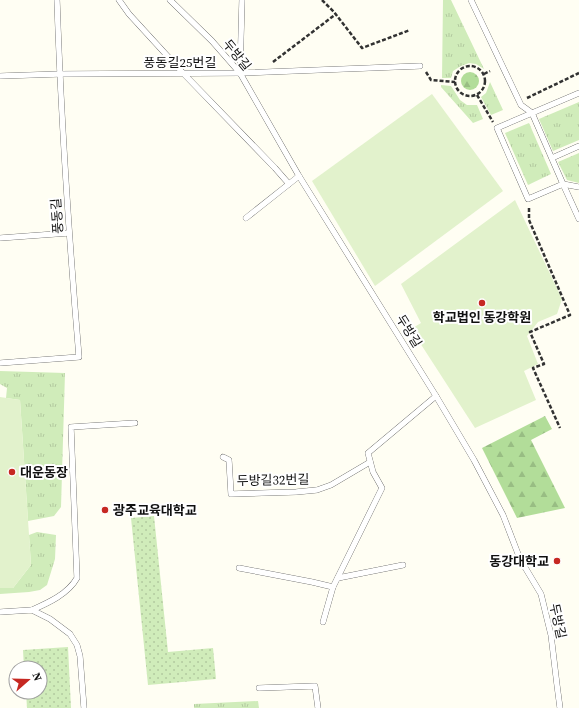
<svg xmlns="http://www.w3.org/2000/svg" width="579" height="708" font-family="'Source Serif 4','Noto Sans KR',serif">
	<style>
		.grass { fill: url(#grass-tufts) }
		.forest { fill: url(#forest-firs) }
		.park { fill: url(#park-dots) }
		.pitch { fill: #e2f2cc }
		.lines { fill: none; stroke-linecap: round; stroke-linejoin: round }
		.lane-casing { stroke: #434343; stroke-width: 6 }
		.path { stroke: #323232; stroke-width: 2.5; stroke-dasharray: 4 2; stroke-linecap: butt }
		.lane { stroke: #fff; stroke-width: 5.5 }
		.poi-dot { fill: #c62822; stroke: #fff; stroke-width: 1.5 }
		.labels { text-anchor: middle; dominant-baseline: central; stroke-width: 4; stroke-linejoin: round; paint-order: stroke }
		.street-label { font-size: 13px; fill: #101010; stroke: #fff }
		.poi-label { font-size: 13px; font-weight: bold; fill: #101010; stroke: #fff; text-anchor: start }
	</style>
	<defs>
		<pattern id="grass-tufts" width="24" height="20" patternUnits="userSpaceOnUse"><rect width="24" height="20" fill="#d0ecba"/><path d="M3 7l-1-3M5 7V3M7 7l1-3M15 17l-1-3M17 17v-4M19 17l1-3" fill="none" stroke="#b2c99f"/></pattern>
		<pattern id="forest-firs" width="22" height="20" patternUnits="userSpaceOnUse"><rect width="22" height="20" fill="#b2dd99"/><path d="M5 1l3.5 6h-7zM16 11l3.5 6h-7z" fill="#98bd83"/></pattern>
		<pattern id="park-dots" width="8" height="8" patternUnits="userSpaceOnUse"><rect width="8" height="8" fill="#d0ecba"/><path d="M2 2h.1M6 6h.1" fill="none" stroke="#b2c99f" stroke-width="1.8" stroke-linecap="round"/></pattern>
	</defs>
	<rect width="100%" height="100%" fill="#fffef3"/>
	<g class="grass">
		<polygon points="443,0 451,0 484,69 476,64 469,63 461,66 453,71 451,78 442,78"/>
		<polygon points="490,82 503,110 491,115 481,97 486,93"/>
		<polygon points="441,85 451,86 460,100 467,105 477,105 483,119 473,123 441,87"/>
		<polygon points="579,102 579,140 553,151 539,119"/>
		<polygon points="529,123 551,174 528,185 505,133"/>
		<polygon points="579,153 579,183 567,180 558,162"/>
		<polygon points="0,371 65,373 61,507 54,516 28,521 20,400 6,398 7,388 0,384"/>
		<polygon points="37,532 56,535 55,559 47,585 40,590 29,592 0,594 0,588 13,588 31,565 29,535"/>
		<polygon points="258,701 259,708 194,708 194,704"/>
	</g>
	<g class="forest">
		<circle cx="470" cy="81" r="9"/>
		<polygon points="545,416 552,429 531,440 565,508 517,518 482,448"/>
	</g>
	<g class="park">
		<polygon points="154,516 168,652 213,648 216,679 148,685 131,518"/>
		<polygon points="68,647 71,708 27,708 26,692 40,692 40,668 24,668 23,650"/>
	</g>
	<g class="pitch">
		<polygon points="432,94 503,191 375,286 312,181"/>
		<polygon points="515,200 562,299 557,314 538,322 527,336 538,364 524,371 536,400 475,428 411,329 421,323 401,284"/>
		<polygon points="0,397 20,400 31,565 13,588 0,588"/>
	</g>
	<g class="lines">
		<g class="lane-casing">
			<g id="lane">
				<polyline points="119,0 129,14 183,73 275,168 289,184"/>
				<polyline points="170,0 212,41 240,73 299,176 436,396 474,460 503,515 520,559 541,594 551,635 557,685 560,708"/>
				<polyline points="471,0 521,105 532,113 563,184 579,187"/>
				<polyline points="240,73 242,0"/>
				<polyline points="0,76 60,74 240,73 420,66"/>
				<polyline points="579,93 497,128 528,199 563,184 579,219"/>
				<polyline points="552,158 579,146"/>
				<polyline points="246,218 299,176"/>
				<polyline points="0,238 69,233"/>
				<path d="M 0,363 L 79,357 C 69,238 61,119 57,0"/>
				<polyline points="223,457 229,460 231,494 296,492 317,490 331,485 370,462"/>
				<polyline points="239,568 312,582 333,587"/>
				<polyline points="338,578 403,565"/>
				<path d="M 32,610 C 48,603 68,594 77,578 L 71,427 L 135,423"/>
				<polyline points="0,612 32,610 50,619 70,634 77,645 80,656 84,708"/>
				<polyline points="323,622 333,587 382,488 373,472 368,453 436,396"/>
				<polyline points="259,688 315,686 318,708"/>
			</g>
		</g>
		<g class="path">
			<polyline points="322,0 334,12 362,48 410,30"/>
			<polyline points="273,62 336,14"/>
			<circle cx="470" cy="81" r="15"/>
			<polyline points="426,72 431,80 455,82"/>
			<polyline points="484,74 490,71"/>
			<polyline points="477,95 493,122"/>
			<polyline points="527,98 579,73"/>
			<polyline points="529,208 529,220 570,315 530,332 544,364 533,368 560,428"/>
		</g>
		<use href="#lane" class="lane"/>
	</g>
	<g class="poi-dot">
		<circle cx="482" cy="303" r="4"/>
		<circle cx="12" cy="472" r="4"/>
		<circle cx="105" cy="510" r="4"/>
		<circle cx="557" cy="561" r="4"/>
	</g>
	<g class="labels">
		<g class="street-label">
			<text transform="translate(237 55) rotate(51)">두방길</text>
			<text x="180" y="62">풍동길25번길</text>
			<text transform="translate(57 216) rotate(-94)">풍동길</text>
			<text transform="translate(409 331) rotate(58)">두방길</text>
			<text transform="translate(273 480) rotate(-1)">두방길32번길</text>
			<text transform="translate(558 621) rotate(78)">두방길</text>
		</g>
		<g class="poi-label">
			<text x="482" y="317" text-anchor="middle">학교법인 동강학원</text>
			<text x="20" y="472">대운동장</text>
			<text x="113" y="510">광주교육대학교</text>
			<text x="549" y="561" text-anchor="end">동강대학교</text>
		</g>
	</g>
	<g transform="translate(28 680) rotate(70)"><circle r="19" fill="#ffffff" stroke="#9f9f9f"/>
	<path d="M0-3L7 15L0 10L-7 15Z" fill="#c62822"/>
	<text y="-6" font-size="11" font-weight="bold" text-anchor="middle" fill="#101010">N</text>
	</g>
</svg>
